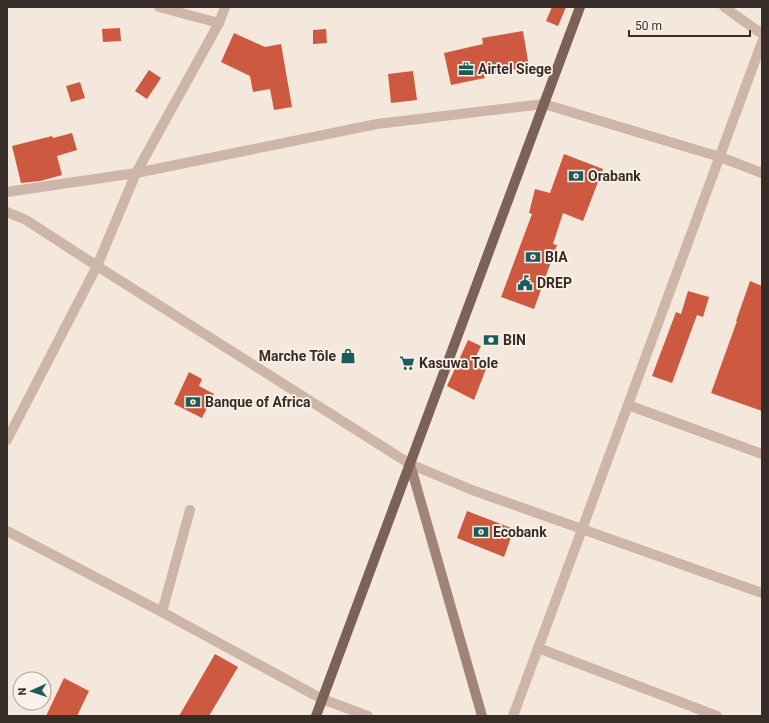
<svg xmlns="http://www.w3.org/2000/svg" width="769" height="723" font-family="Roboto,sans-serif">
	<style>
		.building { fill: #cd5940 }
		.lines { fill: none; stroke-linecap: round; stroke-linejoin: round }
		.street { stroke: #cdb5a7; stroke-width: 10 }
		.secondary { stroke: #a08478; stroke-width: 10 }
		.primary { stroke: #7b6158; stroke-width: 10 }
		.labels { text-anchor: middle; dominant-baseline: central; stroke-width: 3.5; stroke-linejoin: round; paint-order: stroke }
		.poi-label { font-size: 14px; font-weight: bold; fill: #382c28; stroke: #fbf1e8; text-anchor: start }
	</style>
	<rect width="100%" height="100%" fill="#f4e7dc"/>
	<g class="building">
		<polygon points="552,7 566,7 558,26 546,21"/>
		<polygon points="120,28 121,41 103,42 102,29"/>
		<polygon points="326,29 327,43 313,44 313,30"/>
		<polygon points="523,31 529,67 484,75 485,78 451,85 444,53 483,44 482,38"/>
		<polygon points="234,33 265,47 281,44 292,107 274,110 270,89 253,92 250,76 221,62"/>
		<polygon points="149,70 161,78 147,99 135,91"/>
		<polygon points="413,71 417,100 391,103 388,74"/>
		<polygon points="80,82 85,98 71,102 66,86"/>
		<polygon points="72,133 77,150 57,156 62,175 40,181 21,183 12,146 52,136 53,138"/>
		<polygon points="564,154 603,169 583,221 563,213 553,244 557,245 534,309 501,297 532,214 529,213 535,189 550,193"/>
		<polygon points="750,281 762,286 762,411 711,393 737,321 736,321"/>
		<polygon points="688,291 709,297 703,317 697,315 672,383 652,376 676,312 681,314"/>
		<polygon points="468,340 481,346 476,356 489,361 474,400 447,386"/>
		<polygon points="189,372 202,379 199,386 214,394 202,418 174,404"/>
		<polygon points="467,511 514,529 504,557 457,538"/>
		<polygon points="215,654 238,667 209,716 179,716"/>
		<polygon points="64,678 89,691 77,716 46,716"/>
	</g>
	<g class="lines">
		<g class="street">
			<polyline points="159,7 219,23"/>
			<polyline points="724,7 762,34"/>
			<polyline points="7,192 136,173 377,124 544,104 720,157 762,173"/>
			<polyline points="7,212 26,220 97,266 410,464 472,490 762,593"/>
			<polyline points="628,405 762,454"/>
			<polyline points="7,440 97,266 136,173 219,23 225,7"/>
			<polyline points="7,531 162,612 322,699 368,716"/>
			<polyline points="162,612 190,510"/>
			<polyline points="538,648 717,716"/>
			<polyline points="513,716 762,42"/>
		</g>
		<polyline class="secondary" points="410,464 482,716"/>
		<polyline class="primary" points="316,716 580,7"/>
	</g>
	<defs>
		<g id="office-bare" transform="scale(1.2)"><path d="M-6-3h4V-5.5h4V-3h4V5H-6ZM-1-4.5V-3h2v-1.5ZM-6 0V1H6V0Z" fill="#1b5d5c" stroke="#fbf1e8" stroke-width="2.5" paint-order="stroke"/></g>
		<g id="bank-bare" transform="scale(1.2)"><path d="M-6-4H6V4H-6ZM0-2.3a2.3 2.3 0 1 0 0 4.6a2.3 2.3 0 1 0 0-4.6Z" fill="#1b5d5c" stroke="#fbf1e8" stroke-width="2.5" paint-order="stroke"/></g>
		<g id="civic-bare" transform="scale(1.2)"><path d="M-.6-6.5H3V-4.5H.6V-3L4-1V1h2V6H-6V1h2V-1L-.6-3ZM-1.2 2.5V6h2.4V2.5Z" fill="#1b5d5c" stroke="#fbf1e8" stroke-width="2.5" paint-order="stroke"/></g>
		<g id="shop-bare" transform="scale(1.2)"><path d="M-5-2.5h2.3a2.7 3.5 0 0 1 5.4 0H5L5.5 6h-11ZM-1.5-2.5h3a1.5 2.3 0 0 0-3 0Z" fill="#1b5d5c" stroke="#fbf1e8" stroke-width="2.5" paint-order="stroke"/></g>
		<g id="supermarket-bare" transform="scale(1.2)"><path d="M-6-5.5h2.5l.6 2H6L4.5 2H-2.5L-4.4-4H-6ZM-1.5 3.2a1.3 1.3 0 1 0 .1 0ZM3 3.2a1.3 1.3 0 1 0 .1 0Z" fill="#1b5d5c" stroke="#fbf1e8" stroke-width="2.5" paint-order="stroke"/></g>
	</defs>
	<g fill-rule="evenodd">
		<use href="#office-bare" x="466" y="69"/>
		<use href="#bank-bare" x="576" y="176"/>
		<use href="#bank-bare" x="533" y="257"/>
		<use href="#civic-bare" x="525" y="283"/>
		<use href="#bank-bare" x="491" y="340"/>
		<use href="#shop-bare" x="348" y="356"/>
		<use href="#supermarket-bare" x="407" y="363"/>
		<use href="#bank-bare" x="193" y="402"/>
		<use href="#bank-bare" x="481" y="532"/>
	</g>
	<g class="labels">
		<g class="poi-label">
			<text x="478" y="69">Airtel Siege</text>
			<text x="588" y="176">Orabank</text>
			<text x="545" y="257">BIA</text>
			<text x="537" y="283">DREP</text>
			<text x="503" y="340">BIN</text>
			<text x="336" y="356" text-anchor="end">Marche Tôle</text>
			<text x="419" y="363">Kasuwa Tole</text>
			<text x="205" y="402">Banque of Africa</text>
			<text x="493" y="532">Ecobank</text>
		</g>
	</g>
	<rect width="769" height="723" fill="none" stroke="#382c28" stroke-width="16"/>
	<g transform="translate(32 691) rotate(267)"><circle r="19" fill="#fbf1e8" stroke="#ada29b"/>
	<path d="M0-3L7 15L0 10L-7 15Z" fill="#1b5d5c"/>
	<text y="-6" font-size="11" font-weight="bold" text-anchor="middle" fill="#382c28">N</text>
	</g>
	<path d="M629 30v6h121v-6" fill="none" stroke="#382c28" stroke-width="2"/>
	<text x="635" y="30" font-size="12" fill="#382c28" stroke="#fbf1e8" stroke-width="3" paint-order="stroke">50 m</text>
</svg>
